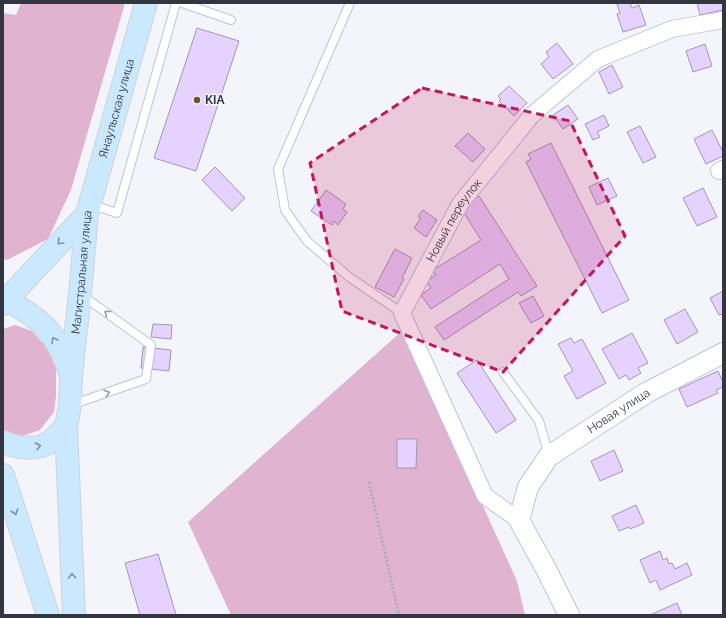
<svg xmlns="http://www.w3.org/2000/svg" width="726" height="618" font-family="Raleway,sans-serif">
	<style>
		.green { fill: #e0b3d1 }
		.building { fill: #e6d2fe; stroke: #a397b1 }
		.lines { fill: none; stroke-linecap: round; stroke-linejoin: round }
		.service-casing { stroke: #bcc4e0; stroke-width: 10 }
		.minor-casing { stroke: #bcc4e0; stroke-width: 18 }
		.tertiary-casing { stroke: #bcc4e0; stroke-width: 22 }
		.primary-casing { stroke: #d2d3d5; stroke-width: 24 }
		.path { stroke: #a9abb3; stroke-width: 2.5; stroke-dasharray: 2 2; stroke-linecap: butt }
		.service { stroke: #fff; stroke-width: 8 }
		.minor { stroke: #fff; stroke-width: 16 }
		.tertiary { stroke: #fff; stroke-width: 20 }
		.primary { stroke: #cae8fe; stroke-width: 22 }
		.oneway { stroke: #7e8fa0 }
		.oneway2 { stroke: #999aa0 }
		.marked { fill: #c2185b; fill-opacity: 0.2; stroke: #c2185b; stroke-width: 3; stroke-dasharray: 8 5; stroke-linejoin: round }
		.poi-dot { fill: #6e5325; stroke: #f3f5fb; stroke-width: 1.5 }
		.labels { text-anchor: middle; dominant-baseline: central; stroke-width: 3; stroke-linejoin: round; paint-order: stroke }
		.poi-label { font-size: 12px; font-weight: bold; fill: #333641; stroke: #f3f5fb; text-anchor: start }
		.street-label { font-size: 12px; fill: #333641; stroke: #f3f5fb }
	</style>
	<rect width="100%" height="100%" fill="#f3f5fb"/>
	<g class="green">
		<polygon points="21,3 125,3 71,190 48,239 7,260 3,259 3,13 16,15"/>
		<polygon points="15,325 32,331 50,351 56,369 56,396 54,412 40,430 22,436 3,430 3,329"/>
		<polygon points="403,330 517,581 525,615 231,615 188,522"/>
	</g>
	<g class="building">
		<polygon points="621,3 630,3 632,8 639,5 646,25 623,32 617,14 620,13 617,4"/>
		<polygon points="697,3 723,3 723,10 700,15"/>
		<polygon points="197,28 239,41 196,171 154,158"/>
		<polygon points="557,43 573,64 553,79 541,64 549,57 546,52"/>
		<polygon points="705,44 712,66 693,72 686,51"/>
		<polygon points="612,65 623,87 609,94 599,72"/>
		<polygon points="509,86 527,103 514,116 499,101 501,99 498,96"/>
		<polygon points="568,105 578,119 563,129 553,115"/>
		<polygon points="604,115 609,126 597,132 600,137 593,140 585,124"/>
		<polygon points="640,126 656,157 643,163 627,132"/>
		<polygon points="712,130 723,152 723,156 706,164 694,139"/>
		<polygon points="468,133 485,149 473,162 455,146"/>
		<polygon points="551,143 629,300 602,313 526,162 531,159 528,154"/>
		<polygon points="215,167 245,198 232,211 202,180"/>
		<polygon points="608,178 617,196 597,205 589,187"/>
		<polygon points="703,188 717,217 697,226 683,198"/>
		<polygon points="326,190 346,204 343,209 347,212 338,225 334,221 332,225 311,211"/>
		<polygon points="479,196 537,286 521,296 518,292 444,340 435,327 509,279 500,264 431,309 421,295 431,288 426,281 436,275 433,270 481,240 461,208"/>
		<polygon points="423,210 437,220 426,237 414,228 421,218 418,216"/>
		<polygon points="395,249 412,258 402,278 404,279 394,297 375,287"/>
		<polygon points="723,291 723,314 719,315 710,298"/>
		<polygon points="533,296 544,316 531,323 519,303"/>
		<polygon points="685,309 698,332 677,344 664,320"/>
		<polygon points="153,324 172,325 171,339 151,337"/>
		<polygon points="632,333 648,363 638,368 641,373 629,380 626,375 619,379 602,349"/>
		<polygon points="571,338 574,343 582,339 606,383 577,399 564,376 573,371 558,344"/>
		<polygon points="143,347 171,350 169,371 141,368"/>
		<polygon points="477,360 516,420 496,433 457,373"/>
		<polygon points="718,371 723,382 723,387 716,390 718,393 687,407 679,389"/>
		<polygon points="397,439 417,439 416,468 397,468"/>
		<polygon points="614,450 623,471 600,481 591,461"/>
		<polygon points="636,505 644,523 630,529 629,527 619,531 612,516"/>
		<polygon points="660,551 663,560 667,558 669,564 672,563 675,569 687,563 692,575 660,590 656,580 650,583 640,560"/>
		<polygon points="158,554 176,615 140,615 125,563"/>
		<polygon points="677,603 682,615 650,615"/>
	</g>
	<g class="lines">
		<g class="service-casing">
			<g id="service">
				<polyline points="182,3 231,20"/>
				<polyline points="350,3 278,169 285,210 307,241 349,277 402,313"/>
				<polyline points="90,204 117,213 176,3"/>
				<polyline points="503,372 539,421 549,455"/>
				<polyline points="71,405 146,379 151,345 83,296"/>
			</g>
		</g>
		<g class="minor-casing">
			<g id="minor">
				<polyline points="719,171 723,169"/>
				<path id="s1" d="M 519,520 L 485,496 L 402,313 L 460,204 L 532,115 L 598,59 L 672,29 L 723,20"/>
			</g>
		</g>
		<g class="tertiary-casing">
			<g id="tertiary">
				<path id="s2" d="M 569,615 L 546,569 L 519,520 L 528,487 L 549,456 L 646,393 L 723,353"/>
			</g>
		</g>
		<g class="primary-casing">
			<g id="primary">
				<polyline points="3,297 7,299 87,214"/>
				<path d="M 3,304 L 7,299 C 21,309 37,317 48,330 C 59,342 65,360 71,375"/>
				<path d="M 3,442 C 17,448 37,451 50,442 C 56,437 61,431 66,426"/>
				<polyline points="3,475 48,615"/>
				<path id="s3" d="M 74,615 L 66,426 L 70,406 L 71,375 L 80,294 L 87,214 L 146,3"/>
			</g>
		</g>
		<polyline class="path" points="369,482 399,615"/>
		<use href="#service" class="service"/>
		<use href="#minor" class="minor"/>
		<use href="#tertiary" class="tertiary"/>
		<use href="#primary" class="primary"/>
	</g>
	<defs><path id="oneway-chevron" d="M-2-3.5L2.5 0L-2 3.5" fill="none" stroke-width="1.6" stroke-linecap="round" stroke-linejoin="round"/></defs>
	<g class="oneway">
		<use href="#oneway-chevron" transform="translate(60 242) rotate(133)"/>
		<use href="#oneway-chevron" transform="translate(54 340) rotate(-121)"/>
		<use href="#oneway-chevron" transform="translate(38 446) rotate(-14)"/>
		<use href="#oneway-chevron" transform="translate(15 512) rotate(72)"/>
		<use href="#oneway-chevron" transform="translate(72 576) rotate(-92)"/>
	</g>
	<g class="oneway2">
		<use href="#oneway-chevron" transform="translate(107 313) rotate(-144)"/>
		<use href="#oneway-chevron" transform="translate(107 393) rotate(-19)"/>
	</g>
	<path class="marked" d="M 422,88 L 570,121 L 625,236 L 503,372 L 342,311 L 310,163 Z"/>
	<circle class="poi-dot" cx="197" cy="100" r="4"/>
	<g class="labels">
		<g class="poi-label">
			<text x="205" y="100">KIA</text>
		</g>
		<g class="street-label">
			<text stroke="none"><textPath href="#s3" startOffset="512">Янаульская улица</textPath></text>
			<text stroke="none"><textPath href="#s1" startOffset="349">Новый переулок</textPath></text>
			<text stroke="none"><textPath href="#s3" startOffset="344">Магистральная улица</textPath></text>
			<text stroke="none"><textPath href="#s2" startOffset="262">Новая улица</textPath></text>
		</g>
	</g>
	<rect width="726" height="618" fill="none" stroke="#333641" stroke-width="8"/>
</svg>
